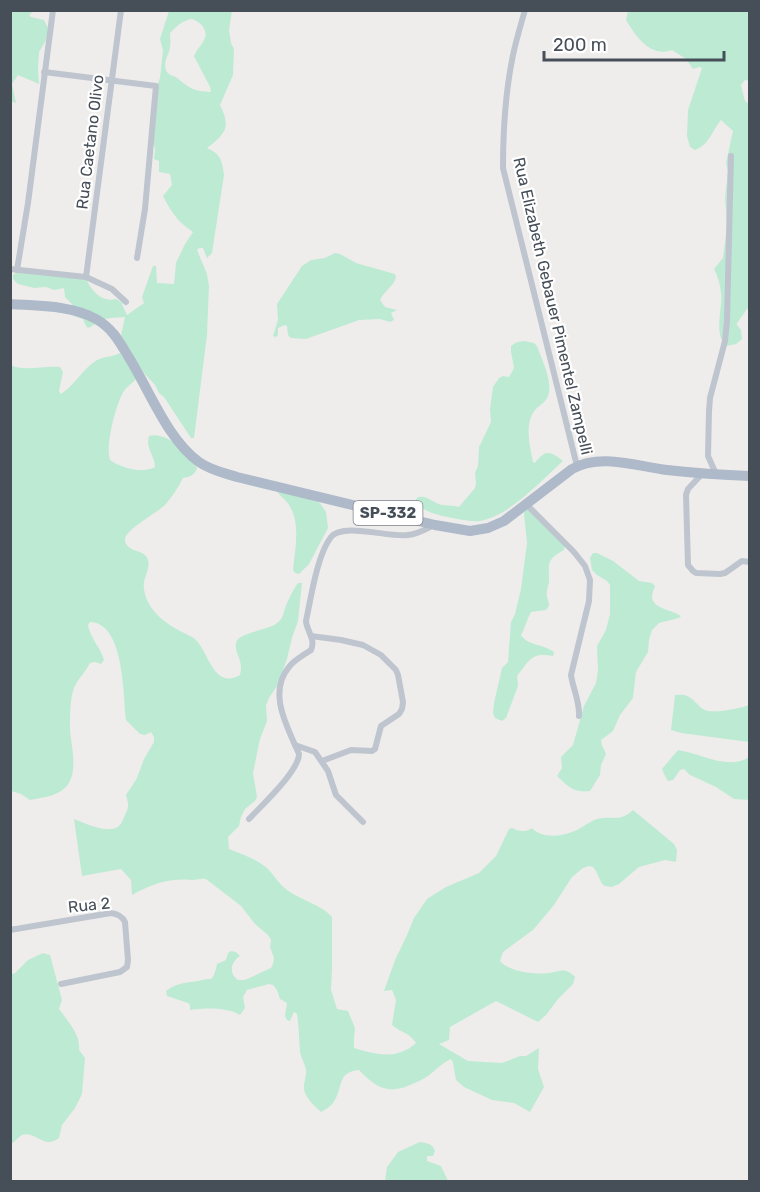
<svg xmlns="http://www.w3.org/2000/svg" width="760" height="1192" font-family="Rubik,sans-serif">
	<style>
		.green { fill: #bdead3; fill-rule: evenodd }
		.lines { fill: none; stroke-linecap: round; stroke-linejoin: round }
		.street { stroke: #bec5ce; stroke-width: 6 }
		.primary { stroke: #aeb9c9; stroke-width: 10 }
		.labels { text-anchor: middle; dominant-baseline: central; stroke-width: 4.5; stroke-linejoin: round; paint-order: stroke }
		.shield { fill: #fff; stroke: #7e838a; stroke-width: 1.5 }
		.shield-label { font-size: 15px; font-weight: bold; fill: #464e58 }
		.street-label { font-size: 16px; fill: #464e58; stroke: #fff }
	</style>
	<rect width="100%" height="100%" fill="#efedec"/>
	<g class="green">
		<polygon points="11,11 33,11 29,15 31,17 44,20 48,28 46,40 39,52 38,69 39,84 18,75 12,84 16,103 11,101"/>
		<path d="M 169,11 L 232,11 L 229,30 L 231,43 L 234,49 L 233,75 L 220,105 C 231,127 226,134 207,148 C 221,154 222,160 224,175 L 212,253 L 207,258 L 203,248 L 199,248 L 197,250 L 207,274 L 209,286 L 207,335 L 194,438 L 191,438 L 164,397 L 159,393 L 155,385 L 144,373 L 121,335 L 125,317 C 118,318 109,317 103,320 C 97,322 93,326 88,328 L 86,326 L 83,319 L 74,316 L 72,304 L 65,297 L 64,288 L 54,290 L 46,287 L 34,288 L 18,284 L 13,279 L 13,275 L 16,273 L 35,271 L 86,279 C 92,291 102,303 116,299 L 121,302 L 127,315 L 144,303 L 142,297 L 153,266 L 156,266 L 157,283 L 174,284 L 176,263 L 185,244 L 193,232 C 178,222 171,212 163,196 L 172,185 L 170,174 L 159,172 L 159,161 L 154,159 L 155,149 L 150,127 L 154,94 L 160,78 L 163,50 L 160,39 ZM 192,19 C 200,22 208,29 205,38 C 202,45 197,49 194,56 L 210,87 L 211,92 C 193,91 191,89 177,78 C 174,75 168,76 166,70 C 163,62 169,55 170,47 C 171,43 170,37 170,33 C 177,26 183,20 192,19 Z"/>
		<path d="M 628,11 L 749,11 L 749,81 L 745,80 L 741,85 L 745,101 L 750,105 L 750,305 L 737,323 L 737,325 L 741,330 L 742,339 L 736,344 L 726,346 C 713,333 723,309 721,293 C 720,284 718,276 714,269 L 723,258 L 727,226 L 725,198 L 728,171 L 726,163 L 733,131 L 721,120 C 712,131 709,145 695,150 L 690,147 L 687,136 L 688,110 L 702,68 L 699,67 L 693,69 L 686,59 L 672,50 C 651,58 636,37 626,20 Z"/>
		<path d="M 335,253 L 340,254 L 356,263 L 395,274 L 396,277 C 394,286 384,291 380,300 L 385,307 L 397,310 L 391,313 L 394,320 L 390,322 L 380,319 L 359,320 L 306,339 L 291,338 L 288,335 L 287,326 L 285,325 L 278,328 L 278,335 L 276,337 L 273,336 L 278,320 L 277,304 L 302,266 L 311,260 L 325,258 Z"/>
		<path d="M 524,341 L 534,343 L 537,346 C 542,360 551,377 549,392 C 548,401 541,404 535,410 C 524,424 530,446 533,462 L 535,463 C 545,449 551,451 563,461 C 542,480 508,517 480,521 C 470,522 458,519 448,517 C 437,515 421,511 415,501 L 418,497 C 429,495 433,504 443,505 C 449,506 453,505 459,507 L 475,488 L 476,483 L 475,473 L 478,466 L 479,447 L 491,422 L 490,409 L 493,387 L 499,378 L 503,376 L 509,377 L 514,368 L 511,352 L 511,346 L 517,342 Z"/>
		<path d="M 120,353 L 137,377 C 134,383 128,385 124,391 C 116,403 105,446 110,460 C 121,468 142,474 155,467 C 155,456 145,448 149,436 C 168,431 188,454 197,468 C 195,475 190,477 183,478 C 178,488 172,497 165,505 C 157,513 124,530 125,540 C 126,551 141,550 146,556 C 152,565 146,573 144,582 C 143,588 145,595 147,600 C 153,614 167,624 180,631 C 185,634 192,636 196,640 C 209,653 214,690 240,675 C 244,659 234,654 236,643 C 238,632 267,631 277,623 C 283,619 283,614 285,608 C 287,602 294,588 298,583 L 302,583 L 298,621 L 292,638 L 287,659 L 277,686 L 269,698 L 266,705 L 267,721 L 260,739 L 253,773 L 257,797 L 255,801 L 245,809 L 241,817 L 239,826 L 228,837 L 229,849 C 241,854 257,859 267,868 C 274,875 279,884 287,890 C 300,900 321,904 332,917 L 332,969 L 331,990 L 337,1009 L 348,1011 L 355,1028 L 354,1039 L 354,1048 C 377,1055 397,1060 416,1043 C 409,1032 401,1033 392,1025 L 396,1000 L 392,990 L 384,991 L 395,960 L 407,935 L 414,918 L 427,899 L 446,887 L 479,873 L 496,856 L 509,829 L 512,828 C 519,831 525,833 532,828 C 541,838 559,837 572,832 C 581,829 588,822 597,819 C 613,815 619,823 633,810 L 674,844 L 677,850 L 676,862 L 665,860 L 639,867 L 619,884 L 612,887 L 605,886 L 602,884 L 596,871 L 593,867 L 589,866 L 583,868 L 572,877 L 554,905 L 533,930 L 503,952 L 500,961 C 509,972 535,975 549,973 C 560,971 566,967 575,977 L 573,984 L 558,999 L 546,1015 L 538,1022 L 496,1001 L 450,1027 L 449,1040 L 439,1044 L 468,1061 L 502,1063 L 520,1056 L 526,1056 L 539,1048 L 538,1069 L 544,1087 L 530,1112 L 514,1103 L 492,1100 L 464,1087 L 456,1080 L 453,1063 L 451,1059 C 442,1063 436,1070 428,1076 C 422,1080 416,1082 410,1085 C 388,1095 375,1087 359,1070 C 336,1072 344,1088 333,1103 C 330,1107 325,1110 321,1112 C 315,1106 305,1098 304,1089 C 303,1083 307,1076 306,1070 C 305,1064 301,1058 300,1052 C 299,1039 299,1026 297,1014 L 294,1012 L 290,1021 L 287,1020 L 285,1016 L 287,1003 L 280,999 L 277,990 L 273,985 L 269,984 L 247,990 L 243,997 L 245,1008 L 240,1015 C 226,1007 206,1008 190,1010 L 190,1005 L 188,1003 L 167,996 L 166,991 C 178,981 193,983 207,979 C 209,979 211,979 212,978 C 215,975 216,968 217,964 L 226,960 L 228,953 L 231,951 L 236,952 L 240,956 C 231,962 228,973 238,980 L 245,980 L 271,968 L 273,964 L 274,958 L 270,947 L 271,940 L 268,935 L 255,924 L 241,906 L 206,879 C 200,878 197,880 192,880 C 170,878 152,884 132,895 L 131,880 L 121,869 L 82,876 L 74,819 C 84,823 109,835 119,826 C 121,824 123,820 124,817 C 129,807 129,806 126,795 L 137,778 L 144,759 L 154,742 L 154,737 L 151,732 L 145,735 L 140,734 L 126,720 C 123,697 125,623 90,622 L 88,625 C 90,638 101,648 104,660 L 101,664 L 95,662 L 90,663 C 85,673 75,682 73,691 C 70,702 70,717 70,729 C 71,747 81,779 61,791 C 52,797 40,798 30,800 L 21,794 L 11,791 L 10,365 C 25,372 44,365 60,367 L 63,372 L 59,391 L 61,394 C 75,385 83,368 97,360 C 105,356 113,357 120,353 Z"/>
		<path d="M 275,487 L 291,489 L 320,503 L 326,512 L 328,528 L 309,564 L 299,574 L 295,573 L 293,570 C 295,549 301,524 289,505 C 285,498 278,496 275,487 Z"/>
		<path d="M 528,509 L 565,544 L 564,550 C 546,560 549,563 549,582 C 548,587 546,592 547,597 C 548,600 549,603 549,606 L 546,610 L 531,612 C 527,619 525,628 521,635 C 528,646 544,644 554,652 L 553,656 C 531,652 530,660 517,676 L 518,686 L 506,718 L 502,721 L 495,718 L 493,713 L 494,703 L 502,668 L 508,662 L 511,622 L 515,614 L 521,589 L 527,543 L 524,514 L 525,510 Z"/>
		<path d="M 593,553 L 597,553 L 613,561 L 639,581 L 652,583 L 655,586 C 654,590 652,593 652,597 C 653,609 673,610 681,616 L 679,618 L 659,623 L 652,630 L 649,640 L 648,652 L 636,672 L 633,698 L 620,715 L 613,731 L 601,740 L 602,745 L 606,754 L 601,765 L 600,775 L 590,791 C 573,793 569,787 557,776 L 562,768 L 561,757 L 573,745 L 584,706 L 596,683 L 598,670 L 597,646 L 606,630 L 610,614 L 610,585 L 607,581 L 597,575 L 592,570 L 590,558 Z"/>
		<path d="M 675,695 C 692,693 692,701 703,709 C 710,715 741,708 749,705 L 749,742 L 681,733 L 671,730 Z"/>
		<path d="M 678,750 C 700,753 729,771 749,757 L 749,800 L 734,799 L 716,787 L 690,775 L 684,769 L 680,770 L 673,780 L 668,781 L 665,776 L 662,769 Z"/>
		<path d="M 43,953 L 50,955 L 62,1000 L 59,1009 C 67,1020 81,1035 79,1050 L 85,1058 L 82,1094 L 75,1108 L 62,1125 L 59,1138 C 44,1150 35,1130 22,1135 C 18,1137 15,1142 11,1144 L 11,973 L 14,974 L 28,960 Z"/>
		<path d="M 420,1142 C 427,1143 433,1144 435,1151 L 433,1156 L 427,1156 L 427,1161 L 441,1166 L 448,1181 L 385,1181 L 387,1167 L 398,1152 Z"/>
	</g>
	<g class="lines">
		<g class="street">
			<path d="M 525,10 C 520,27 515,44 512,60 C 505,96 503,132 503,168 L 577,466"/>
			<polyline points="44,72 156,86 145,209 137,258"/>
			<polyline points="10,269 86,277 112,289 126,302"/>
			<polyline points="17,270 28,203 53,10"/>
			<polyline points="86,277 121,10"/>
			<polyline points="702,474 688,489 686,495 688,565 693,571 696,573 720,574 725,573 742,561 750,562"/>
			<polyline points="716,474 708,456 709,411 710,398 725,341 727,321 731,156"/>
			<path d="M 526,504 L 574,552 L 585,566 L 590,580 L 589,601 L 571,675 C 573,689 580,702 579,716"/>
			<polyline points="311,636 341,640 363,645 381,655 396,670 398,675 403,702 402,709 399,714 381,726 375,749 372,751 351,750 322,761"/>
			<polyline points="295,745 315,752 328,771 336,795 363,822"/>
			<path d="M 249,819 C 261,806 299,771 299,754 C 288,728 267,693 289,667 C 294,660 304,655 311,650 C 316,639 307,632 306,621 C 311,598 317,555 331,537 C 343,522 390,538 408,535 C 418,534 426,529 434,525"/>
			<path d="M 10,930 L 111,913 C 118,914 122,916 125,922 L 128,960 L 127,967 L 120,972 L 61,984"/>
		</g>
		<path class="primary" d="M 10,304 C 38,306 71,305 96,319 C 112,328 119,341 128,356 C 149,389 167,439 199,462 C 210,470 224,473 237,477 L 435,525 L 470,531 L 488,528 L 504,521 L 572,469 C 600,453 636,466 667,470 C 694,473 722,475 750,476"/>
	</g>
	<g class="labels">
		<rect class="shield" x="353.5" y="501" width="69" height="24" rx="4.5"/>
		<g class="shield-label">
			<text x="388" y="513">SP-332</text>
		</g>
		<g class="street-label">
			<text transform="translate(90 142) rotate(-83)">Rua Caetano Olivo</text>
			<text transform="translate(553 306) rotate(77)">Rua Elizabeth Gebauer Pimentel Zampelli</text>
			<text transform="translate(89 905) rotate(-6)">Rua 2</text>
		</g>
	</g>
	<rect width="760" height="1192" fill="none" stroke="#464e58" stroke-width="24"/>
	<path d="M544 51v9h180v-9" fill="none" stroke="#464e58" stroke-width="3"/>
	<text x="553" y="51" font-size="18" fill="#464e58" stroke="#ffffff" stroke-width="4.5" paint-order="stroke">200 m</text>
</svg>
